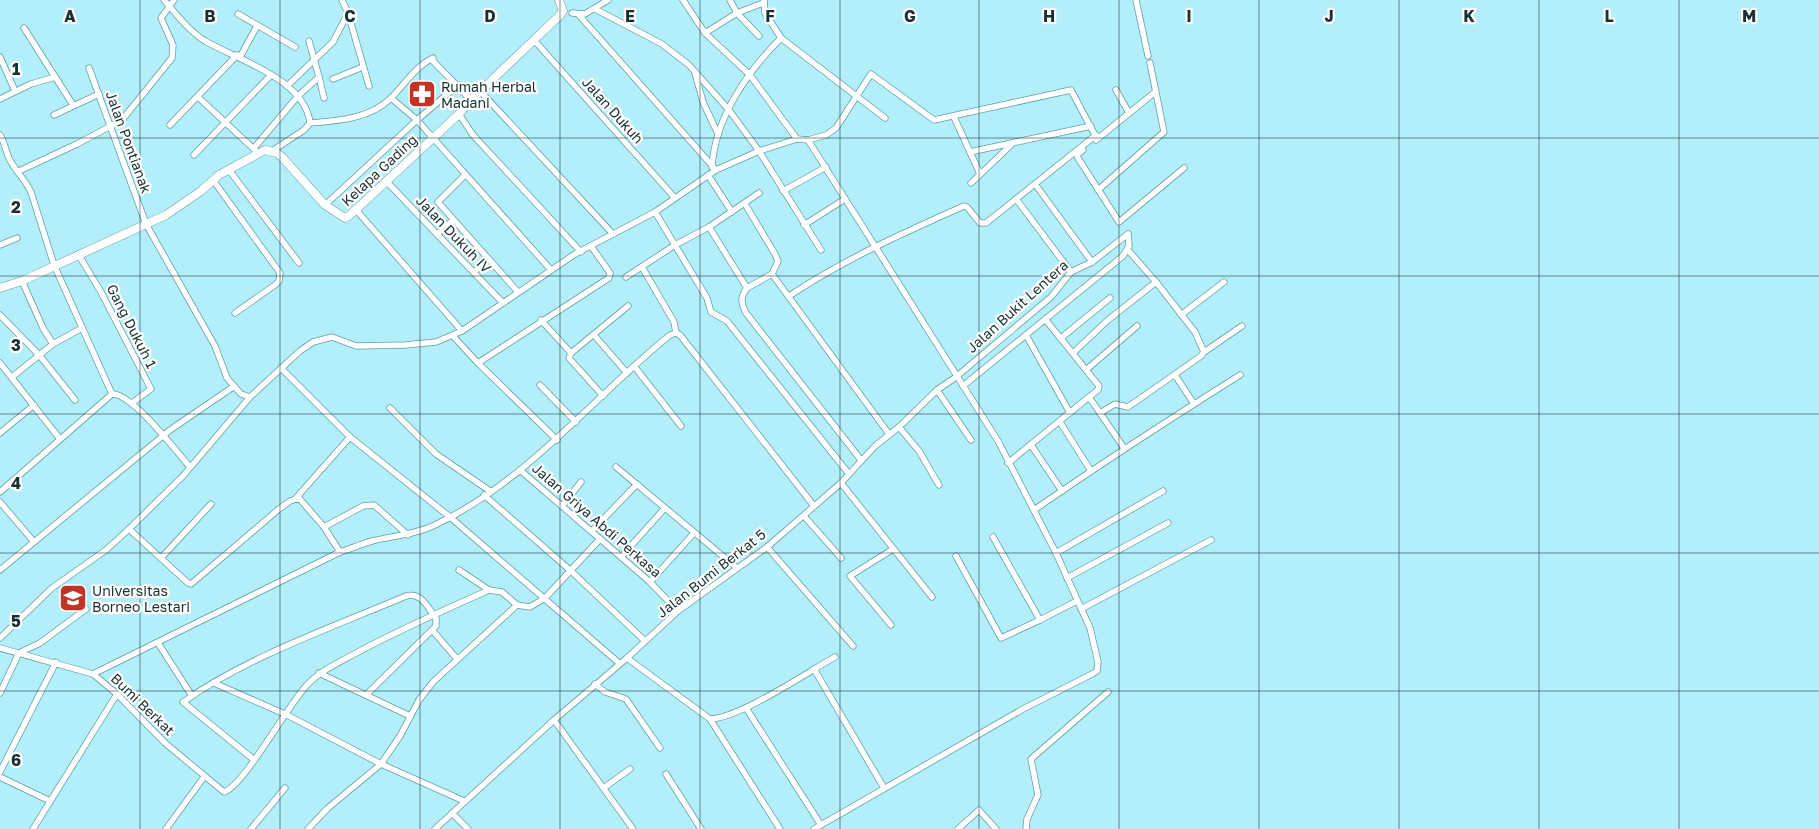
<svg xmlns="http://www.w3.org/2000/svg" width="1819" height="829" font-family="'Golos Text',sans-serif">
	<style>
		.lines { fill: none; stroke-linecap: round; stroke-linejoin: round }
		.street-casing { stroke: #629da7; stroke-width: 7 }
		.secondary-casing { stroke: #629da7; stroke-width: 9 }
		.street { stroke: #fff; stroke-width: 5.5 }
		.secondary { stroke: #fff; stroke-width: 8 }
		.grid { fill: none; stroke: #173034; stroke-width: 1; stroke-opacity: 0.55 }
		.labels { text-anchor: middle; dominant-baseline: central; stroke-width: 4.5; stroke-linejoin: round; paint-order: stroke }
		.poi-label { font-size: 14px; fill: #173034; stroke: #fff; text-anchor: start }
		.street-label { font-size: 14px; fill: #173034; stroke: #fff }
		.grid-label { font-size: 16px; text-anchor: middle; font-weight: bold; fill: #173034; stroke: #fff; stroke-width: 4.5; stroke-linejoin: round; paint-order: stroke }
	</style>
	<rect width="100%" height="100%" fill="#b2effa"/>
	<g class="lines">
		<g class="street-casing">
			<g id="street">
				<path d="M 164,0 C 176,14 189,31 205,41 C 238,60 305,79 310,123 L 304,130 L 272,151"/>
				<polyline points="683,0 705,33 750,75 797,139"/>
				<polyline points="730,0 737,13 759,36"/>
				<polyline points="764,0 765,13 781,38 885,118"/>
				<polyline points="1136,0 1148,56"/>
				<polyline points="595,9 662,44 689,65 729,110 759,151 821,250"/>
				<polyline points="348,13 369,86"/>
				<polyline points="572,13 585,14 608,0"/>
				<polyline points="238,14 295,47"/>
				<polyline points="578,14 716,170"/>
				<polyline points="24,28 73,105"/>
				<polyline points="705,33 737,13 763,3"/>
				<polyline points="533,39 675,198"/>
				<polyline points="0,57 15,91"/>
				<polyline points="240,57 257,26"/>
				<polyline points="89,68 146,224 215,346 227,378 241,394 250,397"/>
				<polyline points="695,73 703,102 718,134"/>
				<polyline points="319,77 324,98"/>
				<polyline points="333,79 363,67"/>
				<polyline points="287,86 333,42 348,13 342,0"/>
				<polyline points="1116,90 1129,113"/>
				<polyline points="480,91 613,234"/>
				<polyline points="198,97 255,150"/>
				<polyline points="391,98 417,120 551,270"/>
				<polyline points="0,99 31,84 55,77"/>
				<polyline points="459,114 473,135 581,252"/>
				<polyline points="54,115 99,94"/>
				<polyline points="954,117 980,174"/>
				<path d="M 310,123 C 337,121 370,119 391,98 C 404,85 416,66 433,58 L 433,61 L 471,100"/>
				<polyline points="170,125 237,55"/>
				<path d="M 0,135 C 5,143 5,150 9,158 C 13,168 25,179 31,192 L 54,265 L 112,394 C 132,393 176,451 190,467"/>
				<polyline points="808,140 998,441 1056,553 1090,628 1098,662 1097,671 1092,674 1023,709 814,829"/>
				<polyline points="1096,140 1154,93"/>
				<polyline points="254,148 298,96 319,77 309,41"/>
				<polyline points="1083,150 1077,155 1078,158 1119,222 1184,168"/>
				<polyline points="970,152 1091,126"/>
				<polyline points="194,155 270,76"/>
				<path d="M 712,167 C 715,118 747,72 781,38"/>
				<polyline points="229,170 299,263"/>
				<polyline points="19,171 77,144 122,120 172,58 173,45 161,18 174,0"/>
				<polyline points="465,175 438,202 518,292"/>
				<polyline points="708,175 732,212"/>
				<polyline points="213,180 280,273 279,281 275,285 235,313"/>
				<polyline points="387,182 503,303"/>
				<polyline points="971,183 1011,145"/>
				<polyline points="1035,184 1092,262"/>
				<polyline points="1098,190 1164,132 1150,63"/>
				<polyline points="783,191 826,167"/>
				<polyline points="1016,199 1071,272"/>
				<polyline points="745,204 775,254 778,261 772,274 889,434"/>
				<polyline points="325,205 417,120 458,85"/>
				<polyline points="357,211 462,331 575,254 655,212 716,170 759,151 797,139 808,140 826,135 836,128 871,74 934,120 1071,90 1097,139"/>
				<polyline points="655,212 707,298 711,312 727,321 849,474"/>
				<polyline points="804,225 845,199"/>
				<path d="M 709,227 L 747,288 C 740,297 741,303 746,313 L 861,460"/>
				<polyline points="437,234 453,220"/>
				<polyline points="0,245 17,238"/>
				<polyline points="1128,250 1156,282"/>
				<polyline points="78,254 101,292 151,389 132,403"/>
				<polyline points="474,272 489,259"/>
				<polyline points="626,277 675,245 709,227 759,193"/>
				<polyline points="22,281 43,328 53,344"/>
				<polyline points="747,288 772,274"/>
				<path d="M 789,296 C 845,259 903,233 964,206 L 967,207 L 980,223 L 986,223 L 1096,135"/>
				<polyline points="0,315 40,356 75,400"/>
				<polyline points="1181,315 1224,282"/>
				<polyline points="1045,319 1099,386 1098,390 1089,397"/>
				<polyline points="541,320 571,353 569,358 603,396"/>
				<polyline points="676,333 680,335 814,506"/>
				<polyline points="594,335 627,373"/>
				<polyline points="1026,335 1070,413"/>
				<polyline points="453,336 478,363 557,440"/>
				<polyline points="1061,338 1110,298"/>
				<polyline points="1204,352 1242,326"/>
				<polyline points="571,353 628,306"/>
				<polyline points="0,363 60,439"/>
				<polyline points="478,363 609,278 610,273 591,246"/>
				<polyline points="634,366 681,426"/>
				<polyline points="281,368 350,437 296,498"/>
				<polyline points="1086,370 1137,326"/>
				<polyline points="1175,375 1194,404"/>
				<polyline points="12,377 53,344 82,328"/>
				<polyline points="540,385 576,422"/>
				<polyline points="963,386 1123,256 1129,246 1128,234"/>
				<polyline points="937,390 971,440"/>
				<polyline points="390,408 436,454 490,491"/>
				<polyline points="1100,413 1124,448"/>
				<polyline points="1060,422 1091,471"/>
				<polyline points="899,427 919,451 939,485"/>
				<polyline points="0,433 34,405"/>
				<polyline points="350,437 450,517 619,663"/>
				<polyline points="1031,445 1062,491"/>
				<polyline points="1008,463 1089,397 1100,413 1115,404 1128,407 1201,356 1204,352 1195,332 1156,282 1108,320 1073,353"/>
				<polyline points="616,467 737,568"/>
				<polyline points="520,470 650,582 678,611"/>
				<polyline points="841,483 932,597"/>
				<polyline points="0,492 112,394"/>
				<polyline points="484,495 571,571 645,641"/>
				<polyline points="0,502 34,542"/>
				<polyline points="562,506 581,482"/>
				<path d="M 1034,510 C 1102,463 1170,419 1240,375"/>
				<polyline points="804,516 841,558"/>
				<polyline points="324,527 363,506 374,505 408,535"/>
				<polyline points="129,529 188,583 191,584 279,509 290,501 299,498 324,527 340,552"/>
				<polyline points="592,531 637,484"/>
				<polyline points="993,537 1040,620 1077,601"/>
				<polyline points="767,547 853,646"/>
				<polyline points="1056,553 1163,491"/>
				<polyline points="956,556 1001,638 1040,620"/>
				<polyline points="621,557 665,508"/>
				<polyline points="161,558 211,504"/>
				<polyline points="0,570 170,430 233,387"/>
				<polyline points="459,570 489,590 502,592 517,605 530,607 545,598 600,539"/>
				<polyline points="1067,578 1168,523"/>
				<polyline points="650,582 694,533"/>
				<polyline points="1081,609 1211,540"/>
				<polyline points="891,625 850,576 893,549"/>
				<polyline points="433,631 457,659"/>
				<polyline points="0,638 52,588 106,550 129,529 183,476 250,397 300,351 313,342 332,337 356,346 405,345 436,342 462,331"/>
				<polyline points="158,643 192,696"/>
				<path d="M 0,648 L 93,674 L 117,694 L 165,743 L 224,792 C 244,786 289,703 307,685 C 321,670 340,662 358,652 C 401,629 444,610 489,590"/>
				<path d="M 627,658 L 710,719 C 740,718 806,673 835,657"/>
				<polyline points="814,669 884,788"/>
				<polyline points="319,673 410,716"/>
				<path d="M 93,674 L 340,552 C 350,549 361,544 372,541 C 393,536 414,535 435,525 C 528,481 592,398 670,335 L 676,333 L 674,322 L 642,267"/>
				<polyline points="214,683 287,715 381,764 464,801"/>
				<polyline points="595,684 605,692 626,699 660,748"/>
				<polyline points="0,693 19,653 40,643 86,609"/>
				<polyline points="746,708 821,825"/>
				<polyline points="710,719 780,829"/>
				<polyline points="554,720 633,829"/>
				<path d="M 253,759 L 183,702 C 247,657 333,627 406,596 C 422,592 427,607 436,618 L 436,626 L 366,695"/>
				<polyline points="0,772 56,662"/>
				<polyline points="666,774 701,829"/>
				<polyline points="0,777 50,801"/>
				<polyline points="605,787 630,769"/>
				<polyline points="452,813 468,829"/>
				<polyline points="33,829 117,694"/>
				<polyline points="166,829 204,777"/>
				<polyline points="251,829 285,788"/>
				<polyline points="308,829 328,808 381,764 400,736 419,700 434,681 517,605"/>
				<polyline points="435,829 554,720 627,658 678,611 767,547 841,483 875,446 899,427 937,390 956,377 1051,297 1071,272 1092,262 1128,234"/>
				<polyline points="958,829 979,810 996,829"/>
				<polyline points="1026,829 1027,819 1038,795 1031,759 1108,692"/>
			</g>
		</g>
		<g class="secondary-casing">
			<polyline id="secondary" points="0,288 22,281 166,215 201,191 219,175 265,150 277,153 282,157 325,205 345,218 350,215 459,114 471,100 560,15 563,11 559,0"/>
		</g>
		<use href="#street" class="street"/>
		<use href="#secondary" class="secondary"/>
	</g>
	<path class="grid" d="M 140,0 L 140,829M 280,0 L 280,829M 420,0 L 420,829M 560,0 L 560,829M 700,0 L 700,829M 840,0 L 840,829M 979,0 L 979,829M 1119,0 L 1119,829M 1259,0 L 1259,829M 1399,0 L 1399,829M 1539,0 L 1539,829M 1679,0 L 1679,829M 0,138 L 1819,138M 0,276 L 1819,276M 0,414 L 1819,414M 0,553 L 1819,553M 0,691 L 1819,691"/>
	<defs>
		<g id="pharmacy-square" transform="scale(1.4375)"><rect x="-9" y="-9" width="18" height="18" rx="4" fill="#c03326" stroke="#fff"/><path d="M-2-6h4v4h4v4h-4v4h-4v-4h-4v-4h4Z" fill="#fff"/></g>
		<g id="university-square" transform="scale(1.4375)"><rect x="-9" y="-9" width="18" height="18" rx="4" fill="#c03326" stroke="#fff"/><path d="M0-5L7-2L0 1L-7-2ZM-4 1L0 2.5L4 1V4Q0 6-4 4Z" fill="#fff"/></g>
	</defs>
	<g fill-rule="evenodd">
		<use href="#pharmacy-square" x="422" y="94"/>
		<use href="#university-square" x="73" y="598"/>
	</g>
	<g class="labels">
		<g class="poi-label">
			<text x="441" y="86">Rumah Herbal<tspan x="441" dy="16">Madani</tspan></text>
			<text x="92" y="590">Universitas<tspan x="92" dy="16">Borneo Lestari</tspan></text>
		</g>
		<g class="street-label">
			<text transform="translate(613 110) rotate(48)">Jalan Dukuh</text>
			<text transform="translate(129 142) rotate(70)">Jalan Pontianak</text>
			<text transform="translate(379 170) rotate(-43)">Kelapa Gading</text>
			<text transform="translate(454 234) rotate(46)">Jalan Dukuh IV</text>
			<text transform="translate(1017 306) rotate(-42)">Jalan Bukit Lentera</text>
			<text transform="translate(132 326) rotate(63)">Gang Dukuh 1</text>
			<text transform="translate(597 520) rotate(41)">Jalan Griya Abdi Perkasa</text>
			<text transform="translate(711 573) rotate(-38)">Jalan Bumi Berkat 5</text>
			<text transform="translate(143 704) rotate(44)">Bumi Berkat</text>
		</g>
	</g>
	<g class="grid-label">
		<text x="70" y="22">A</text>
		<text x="210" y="22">B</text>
		<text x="350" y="22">C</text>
		<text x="490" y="22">D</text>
		<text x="630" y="22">E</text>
		<text x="770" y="22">F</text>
		<text x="910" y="22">G</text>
		<text x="1049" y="22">H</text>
		<text x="1189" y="22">I</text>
		<text x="1329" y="22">J</text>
		<text x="1469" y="22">K</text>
		<text x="1609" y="22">L</text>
		<text x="1749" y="22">M</text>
		<text x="16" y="75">1</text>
		<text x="16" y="213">2</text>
		<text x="16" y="351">3</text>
		<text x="16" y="489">4</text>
		<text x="16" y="627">5</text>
		<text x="16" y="766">6</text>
	</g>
</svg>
